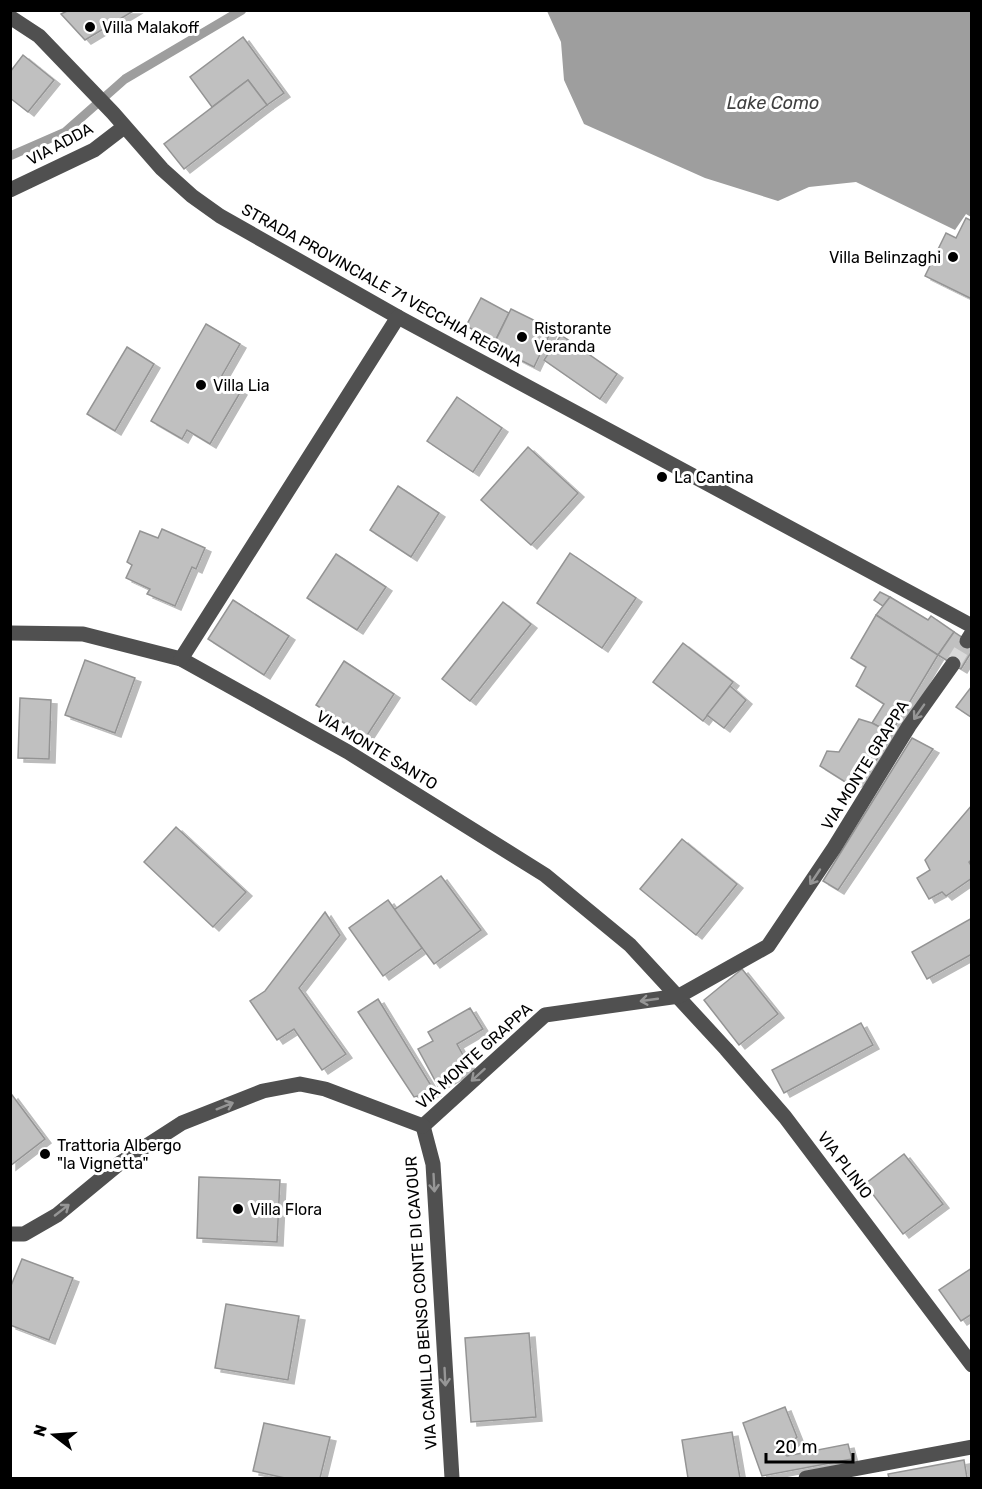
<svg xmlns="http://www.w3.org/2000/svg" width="982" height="1489" font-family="Rubik,sans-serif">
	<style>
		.water { fill: #9e9e9e }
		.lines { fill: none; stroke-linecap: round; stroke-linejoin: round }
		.stream { stroke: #9e9e9e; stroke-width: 9 }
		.building { fill: #c0c0c0; stroke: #949494; stroke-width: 1.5; filter: url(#shadow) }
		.minor-tunnel { stroke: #d9d9d9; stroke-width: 15; stroke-dasharray: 15 8; stroke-linecap: butt }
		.minor { stroke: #505050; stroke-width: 15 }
		.oneway { stroke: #969696 }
		.poi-dot { fill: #000; stroke: #fff; stroke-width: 2 }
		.labels { text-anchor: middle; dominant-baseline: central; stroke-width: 6; stroke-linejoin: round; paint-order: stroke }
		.poi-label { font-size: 16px; fill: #000; stroke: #fff; text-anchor: start }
		.street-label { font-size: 16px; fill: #000; stroke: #fff }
		.water-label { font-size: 18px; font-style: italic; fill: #3f3f3f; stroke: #fff }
	</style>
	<defs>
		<filter id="shadow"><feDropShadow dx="6" dy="4" stdDeviation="0" flood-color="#0004"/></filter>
	</defs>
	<rect width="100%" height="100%" fill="#fff"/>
	<polygon class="water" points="547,11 971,11 971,217 966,214 955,230 856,182 809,187 778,201 705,178 584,124 564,80 561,42"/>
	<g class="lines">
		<polyline class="stream" points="10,156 65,132 125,79 242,10"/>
	</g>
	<g class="building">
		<polygon points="69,10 135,10 85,40 61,14"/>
		<polygon points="243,37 284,93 267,105 248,80 212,107 190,77"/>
		<polygon points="23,55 54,80 28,112 10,98 10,72"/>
		<polygon points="248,80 267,105 184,169 164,144"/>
		<polygon points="966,218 972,221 972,299 925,276 946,233 956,238"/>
		<polygon points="481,298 509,313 495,341 466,326"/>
		<polygon points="511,309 552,329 534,367 493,346"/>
		<polygon points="206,324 240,344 220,379 241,391 210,444 187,430 182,439 151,421"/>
		<polygon points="561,335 617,374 600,399 544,360"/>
		<polygon points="127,347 154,364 115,431 87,414"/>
		<polygon points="457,397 502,428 473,472 427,441"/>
		<polygon points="528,447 578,493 531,545 481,500"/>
		<polygon points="398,486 439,513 411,557 370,530"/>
		<polygon points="162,529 205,548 196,569 192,567 175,606 147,594 150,589 126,578 132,565 127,562 140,531 158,538"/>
		<polygon points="570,553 636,598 602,648 537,603"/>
		<polygon points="336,554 386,587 357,630 307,598"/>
		<polygon points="880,592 890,597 883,606 874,600"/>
		<polygon points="890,597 928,620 931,616 954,632 938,655 876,615"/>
		<polygon points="233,600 289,636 264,675 208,639"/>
		<polygon points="503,602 531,624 470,701 442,679"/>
		<polygon points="876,615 938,655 891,733 872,723 884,704 856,686 866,667 851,658"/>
		<polygon points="954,632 972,644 972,651 961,669 938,655"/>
		<polygon points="683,643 733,682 703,721 653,682"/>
		<polygon points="85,660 135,678 115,733 65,715"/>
		<polygon points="344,661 394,694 366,737 316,705"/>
		<polygon points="730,686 746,700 724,728 707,715"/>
		<polygon points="972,686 972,716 971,717 956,707"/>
		<polygon points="20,698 51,700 49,759 18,758"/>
		<polygon points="859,719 872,723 891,733 877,759 860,781 850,785 820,766 827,751 839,752"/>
		<polygon points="912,738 933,749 838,890 823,881"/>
		<polygon points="972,805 972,859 969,862 972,867 972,878 946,896 942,892 929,899 917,878 930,870 925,860"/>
		<polygon points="176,827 246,892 213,927 144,862"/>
		<polygon points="682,839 737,884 696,935 640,889"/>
		<polygon points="441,876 481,930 434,964 394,910"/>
		<polygon points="388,900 422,948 383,976 349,928"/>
		<polygon points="325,912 340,935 299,988 346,1054 322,1070 294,1029 277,1040 250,1001 265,991"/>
		<polygon points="972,918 972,954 927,979 912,952"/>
		<polygon points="742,969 778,1014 739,1045 704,1000"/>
		<polygon points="378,999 435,1092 414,1097 358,1012"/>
		<polygon points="470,1008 483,1029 457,1044 470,1068 438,1086 418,1049 433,1041 428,1032"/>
		<polygon points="861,1023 873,1045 784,1093 772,1070"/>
		<polygon points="12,1095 45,1139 10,1166 10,1097"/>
		<polygon points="904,1154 943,1204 903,1234 865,1184"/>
		<polygon points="199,1177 280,1180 277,1242 197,1238"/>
		<polygon points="22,1259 73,1278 49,1340 10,1325 10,1288"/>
		<polygon points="972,1268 972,1314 961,1321 939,1290"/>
		<polygon points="226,1304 299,1316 288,1380 215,1368"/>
		<polygon points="529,1333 536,1417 471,1422 465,1338"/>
		<polygon points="785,1407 797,1437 783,1452 787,1456 848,1444 852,1459 762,1476 743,1423"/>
		<polygon points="264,1423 330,1437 320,1478 285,1478 253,1471"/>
		<polygon points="732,1432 740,1478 688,1478 682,1440"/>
		<polygon points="964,1460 967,1478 889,1478 888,1474"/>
	</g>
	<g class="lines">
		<polyline class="minor-tunnel" points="953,664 967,641"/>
		<g class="minor">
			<polyline points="10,17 39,36 113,113 162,169 192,196 220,216 398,317 972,626"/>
			<polyline points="10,190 94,150 124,127"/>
			<polyline points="10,633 83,634 181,659 348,752 545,875 630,945 726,1049 785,1117 972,1365"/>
			<polyline points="967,641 972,633"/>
			<polyline points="181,659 398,317"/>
			<polyline points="423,1126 545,1015 679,996 768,946 834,848 909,726 953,664"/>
			<polyline points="423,1126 433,1164 452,1478"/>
			<polyline points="10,1234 24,1234 57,1215 120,1163 182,1123 263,1091 300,1084 325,1089 423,1126"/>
			<polyline points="806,1478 972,1447"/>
		</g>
	</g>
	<defs><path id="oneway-shaft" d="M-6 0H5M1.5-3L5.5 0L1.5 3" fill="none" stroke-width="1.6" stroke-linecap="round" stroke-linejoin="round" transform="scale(1.5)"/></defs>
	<g class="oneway">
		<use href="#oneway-shaft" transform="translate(919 712) rotate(125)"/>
		<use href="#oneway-shaft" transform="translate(815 877) rotate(124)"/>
		<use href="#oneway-shaft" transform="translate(649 1000) rotate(172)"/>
		<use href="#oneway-shaft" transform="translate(478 1075) rotate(138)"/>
		<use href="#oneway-shaft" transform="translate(225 1106) rotate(-22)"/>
		<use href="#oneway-shaft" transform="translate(434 1183) rotate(87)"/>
		<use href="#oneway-shaft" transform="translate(62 1210) rotate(-38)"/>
		<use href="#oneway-shaft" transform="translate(445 1377) rotate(87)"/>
	</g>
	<g class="poi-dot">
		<circle cx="90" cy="27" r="6"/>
		<circle cx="953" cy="257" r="6"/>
		<circle cx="522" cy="337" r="6"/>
		<circle cx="201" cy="385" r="6"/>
		<circle cx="662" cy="477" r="6"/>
		<circle cx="45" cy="1154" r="6"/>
		<circle cx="238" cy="1209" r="6"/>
	</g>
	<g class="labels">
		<g class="poi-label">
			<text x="102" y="27">Villa Malakoff</text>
			<text x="941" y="257" text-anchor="end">Villa Belinzaghi</text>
			<text x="534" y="328">Ristorante<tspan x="534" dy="18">Veranda</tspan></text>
			<text x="213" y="385">Villa Lia</text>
			<text x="674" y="477">La Cantina</text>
			<text x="57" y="1145">Trattoria Albergo<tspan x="57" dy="18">"la Vignetta"</tspan></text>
			<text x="250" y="1209">Villa Flora</text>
		</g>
		<g class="street-label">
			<text transform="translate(60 144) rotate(-28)">VIA ADDA</text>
			<text transform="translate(382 285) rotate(29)">STRADA PROVINCIALE 71 VECCHIA REGINA</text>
			<text transform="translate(377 750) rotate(31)">VIA MONTE SANTO</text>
			<text transform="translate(865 765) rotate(-58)">VIA MONTE GRAPPA</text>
			<text transform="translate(474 1056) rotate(-42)">VIA MONTE GRAPPA</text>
			<text transform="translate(845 1165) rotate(53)">VIA PLINIO</text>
			<text transform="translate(421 1303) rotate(-94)">VIA CAMILLO BENSO CONTE DI CAVOUR</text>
		</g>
		<g class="water-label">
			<text x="773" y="103">Lake Como</text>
		</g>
	</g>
	<rect width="982" height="1489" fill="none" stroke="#000000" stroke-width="24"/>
	<g transform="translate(54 1435) rotate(287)" stroke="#ffffff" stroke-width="4.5" paint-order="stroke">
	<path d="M0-4.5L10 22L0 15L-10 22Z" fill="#000000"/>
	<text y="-9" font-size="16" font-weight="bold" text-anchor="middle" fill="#000000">N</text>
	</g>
	<path d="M766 1453v9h87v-9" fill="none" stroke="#000000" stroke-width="3"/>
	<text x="775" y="1453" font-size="18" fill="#000000" stroke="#ffffff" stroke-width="4.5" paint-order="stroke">20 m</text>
</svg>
